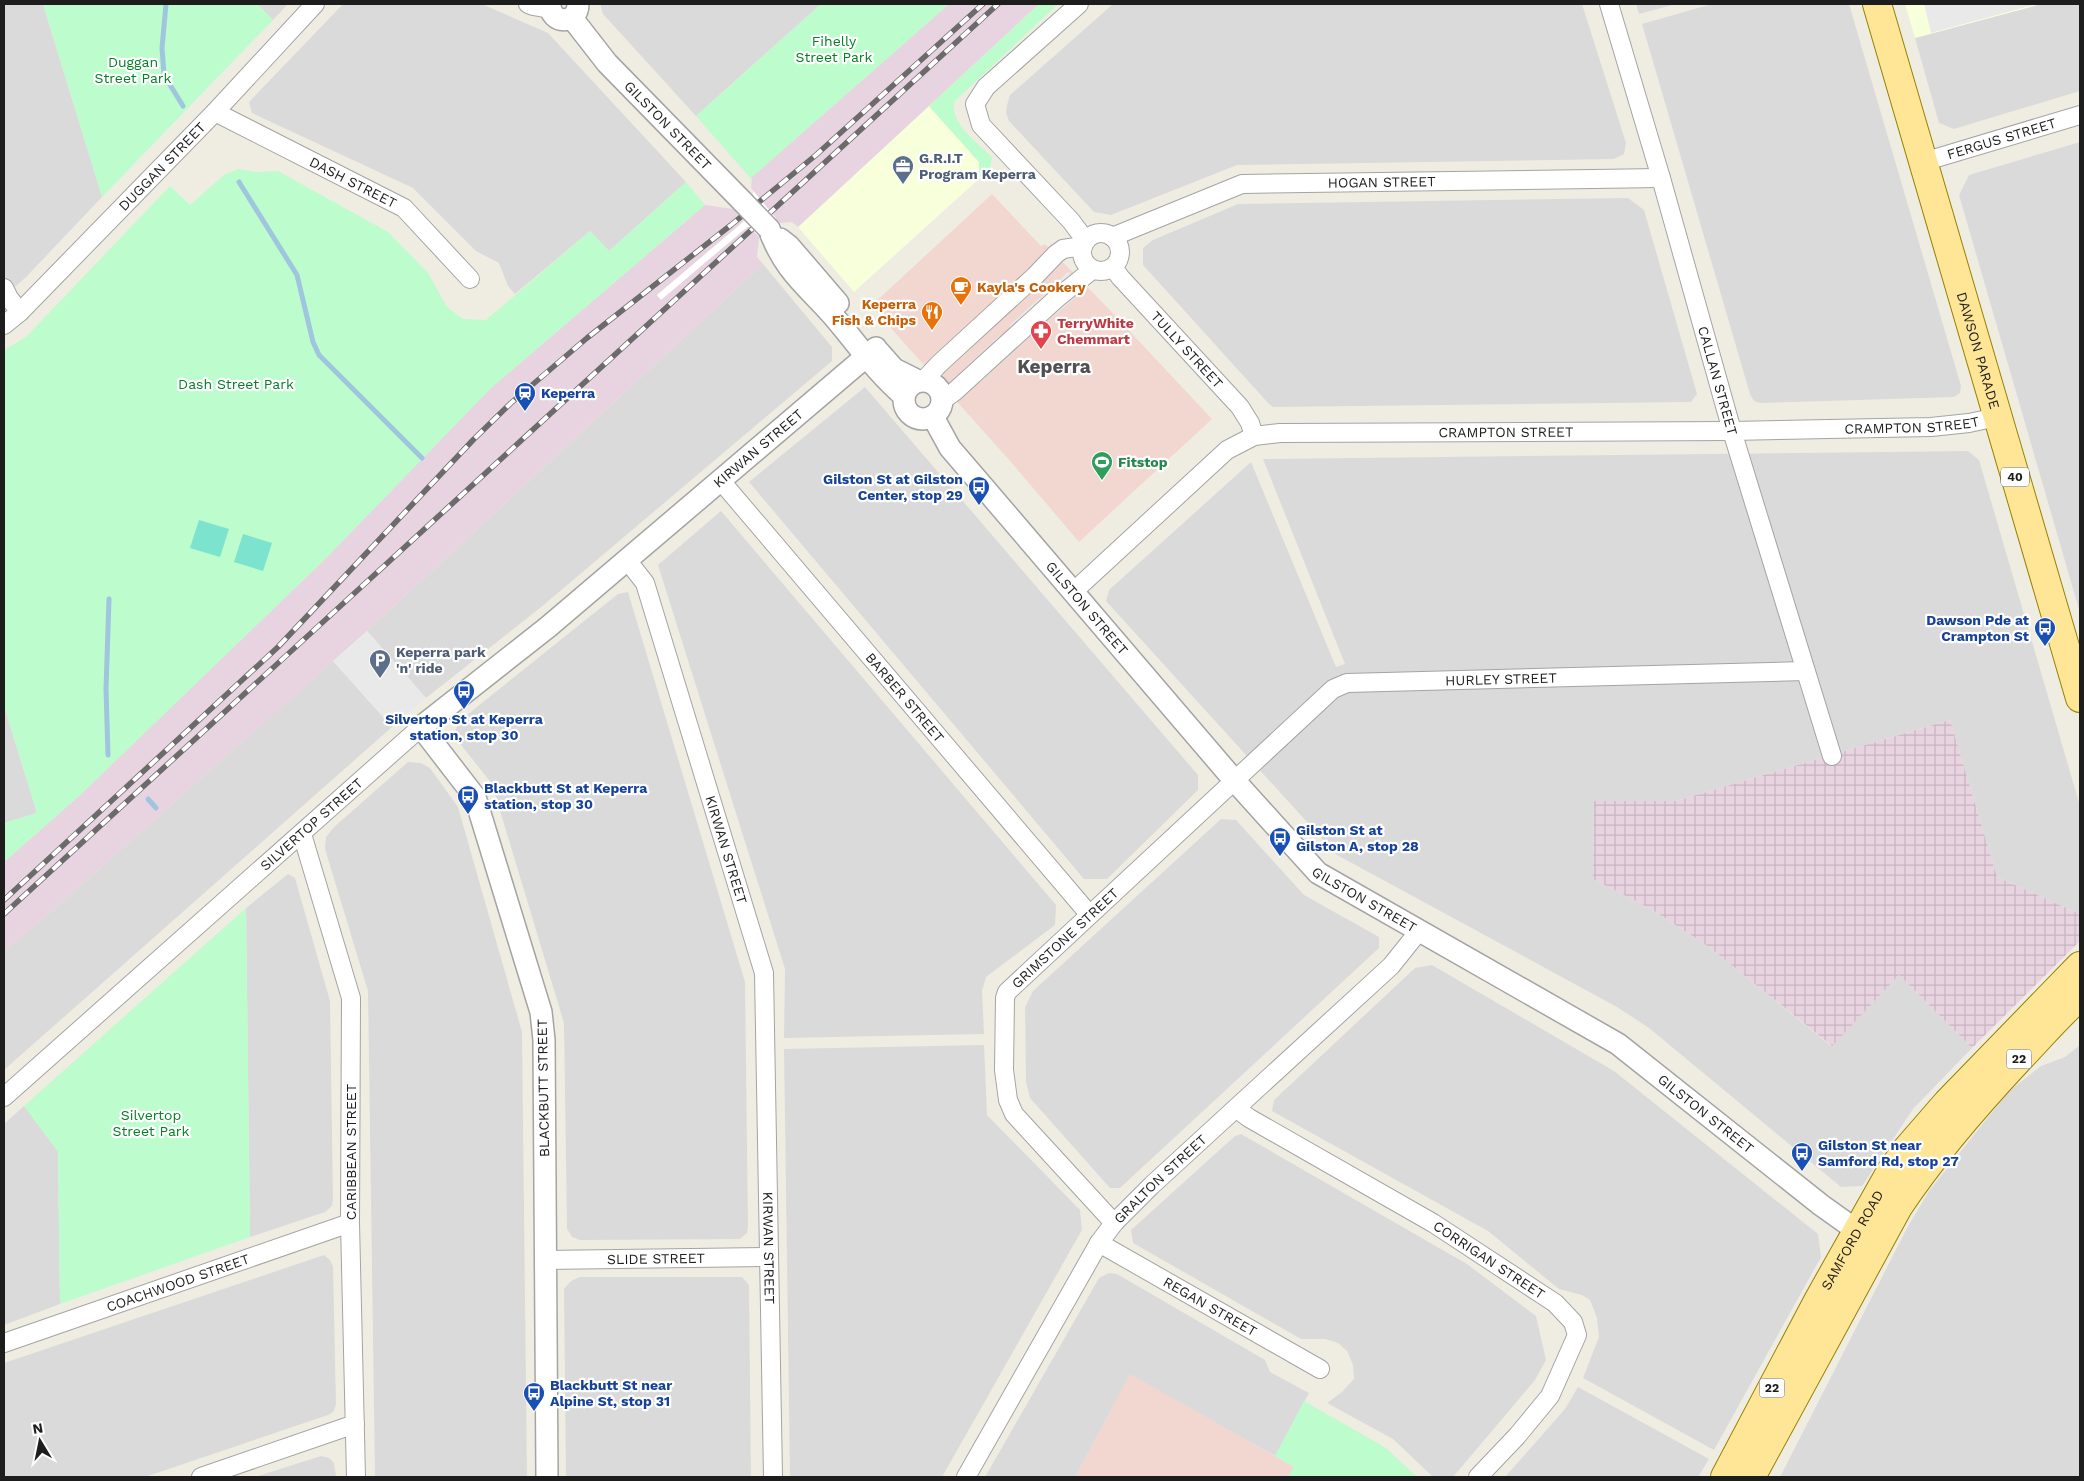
<svg xmlns="http://www.w3.org/2000/svg" width="2084" height="1481" font-family="'Work Sans',sans-serif">
	<style>
		.residential { fill: #dbdada }
		.commercial { fill: #f1d7d0 }
		.industrial { fill: url(#industrial-grid) }
		.education { fill: #f8ffdb }
		.railway { fill: #e8d3e0 }
		.park { fill: #bcfccd }
		.pitch { fill: #7be3ce }
		.parking { fill: #e9e9e9 }
		.pier { fill: #fff }
		.lines { fill: none; stroke-linecap: round; stroke-linejoin: round }
		.stream { stroke: #a0c5df; stroke-width: 5 }
		.minor-casing { stroke: #a4a4a4; stroke-width: 20 }
		.tertiary-casing { stroke: #a4a4a4; stroke-width: 24 }
		.primary-casing { stroke: #968100; stroke-width: 30 }
		.minor { stroke: #fff; stroke-width: 18 }
		.tertiary { stroke: #fff; stroke-width: 21 }
		.primary { stroke: #ffe697; stroke-width: 28 }
		.rail-casing { stroke: #6b6b6b; stroke-width: 5.5 }
		.rail { stroke: #fff; stroke-width: 4; stroke-dasharray: 11; stroke-linecap: butt }
		.tertiary-bridge-casing { stroke: #a4a4a4; stroke-width: 24; stroke-linecap: butt }
		.tertiary-bridge { stroke: #fff; stroke-width: 21 }
		.labels { text-anchor: middle; dominant-baseline: central; stroke-width: 4.5; stroke-linejoin: round; paint-order: stroke }
		.shield { fill: #fff; stroke: #616161; stroke-width: 1 }
		.shield-label { font-size: 12px; font-weight: bold; fill: #1d1d1d }
		.park-label { font-size: 14px; fill: #068027; stroke: #fff }
		.street-label { font-size: 14px; fill: #1d1d1d; stroke: #fff }
		.service-label { font-size: 14px; font-weight: bold; fill: #4e5e75; stroke: #fff; text-anchor: start }
		.food-label { font-size: 14px; font-weight: bold; fill: #c56008; stroke: #fff; text-anchor: start }
		.health-label { font-size: 14px; font-weight: bold; fill: #be3a42; stroke: #fff; text-anchor: start }
		.transit-label { font-size: 14px; font-weight: bold; fill: #164399; stroke: #fff; text-anchor: start }
		.leisure-label { font-size: 14px; font-weight: bold; fill: #27864d; stroke: #fff; text-anchor: start }
		.district-label { font-size: 19px; font-weight: bold; fill: #505050; stroke: #fff }
	</style>
	<defs>
		<pattern id="industrial-grid" width="8" height="8" patternUnits="userSpaceOnUse" patternTransform="scale(1.25)"><rect width="8" height="8" fill="#e8d3e0"/><path d="M0 4h8M4 0v8" fill="none" stroke="#c7b5c0"/></pattern>
	</defs>
	<rect width="100%" height="100%" fill="#efede2"/>
	<g class="residential">
		<polygon points="4,4 43,4 102,197 26,277 4,297"/>
		<polygon points="257,4 288,4 273,20"/>
		<polygon points="343,4 482,4 548,33 686,182 609,251 590,231 515,294 508,286 499,263 476,251 413,188 252,113 249,102"/>
		<polygon points="600,4 821,4 696,116 603,14"/>
		<polygon points="1113,4 1582,4 1626,143 1624,154 1614,159 1237,165 1111,215 1094,212 1009,121 1006,113 1007,105 1010,95"/>
		<polygon points="1636,4 1676,4 1639,14"/>
		<polygon points="1712,4 1849,4 1961,386 1960,393 1954,397 1760,403 1754,401 1750,394 1642,24"/>
		<polygon points="2041,4 2080,4 2080,91 1954,129 1939,123 1915,38"/>
		<polygon points="2080,142 2080,613 1959,195 1969,175"/>
		<polygon points="1628,198 1644,210 1697,394 1691,402 1273,407 1269,404 1143,265 1143,248 1153,240 1238,204"/>
		<polygon points="763,264 832,347 832,361 540,608 426,698 367,631"/>
		<polygon points="865,387 1198,775 1198,790 1107,879 1084,879 749,482"/>
		<polygon points="1968,451 1979,460 2080,806 2080,914 1997,877 1950,720 1676,801 1594,802 1593,879 1651,909 1709,947 1831,1046 1899,975 1972,1048 1913,1109 1862,1186 1841,1187 1649,1028 1617,1007 1337,855 1106,601 1109,590 1251,462 1336,667 1345,664 1263,459"/>
		<polygon points="721,511 1056,905 1055,925 986,977 982,991 984,1034 784,1038 785,969 658,565"/>
		<polygon points="628,592 745,982 748,1227 747,1233 740,1239 580,1240 572,1237 567,1229 564,1023 492,784 458,741 455,732 458,722 618,594"/>
		<polygon points="333,661 392,727 4,1070 4,950 44,918"/>
		<polygon points="4,706 37,813 4,823"/>
		<polygon points="408,762 421,763 430,768 458,807 522,1032 527,1477 375,1477 368,991 325,849 326,837 334,827"/>
		<polygon points="1221,819 1236,820 1304,895 1379,937 1379,948 1120,1188 1110,1188 1030,1098 1026,1082 1025,1007 1033,991"/>
		<polygon points="288,874 295,878 330,1001 333,1198 332,1206 325,1212 250,1237 246,908"/>
		<polygon points="1432,965 1614,1071 1818,1234 1821,1257 1714,1450 1583,1378 1599,1337 1597,1318 1590,1300 1582,1295 1559,1289 1488,1231 1272,1111 1274,1100 1415,968"/>
		<polygon points="984,1045 987,1115 1080,1210 1082,1230 942,1477 790,1477 784,1049"/>
		<polygon points="2080,1045 2080,1477 1780,1477 1907,1228 1929,1191 2009,1091 2041,1066 2065,1057"/>
		<polygon points="24,1106 58,1151 60,1304 4,1325 4,1124"/>
		<polygon points="1241,1134 1467,1264 1536,1316 1546,1360 1535,1380 1453,1477 1433,1477 1393,1439 1327,1403 1342,1392 1354,1379 1353,1365 1347,1351 1338,1343 1325,1339 1301,1339 1133,1243 1131,1230 1235,1136"/>
		<polygon points="324,1255 330,1260 333,1266 336,1405 333,1412 328,1415 145,1477 4,1477 4,1363"/>
		<polygon points="1109,1273 1117,1274 1265,1360 1270,1372 1309,1393 1275,1456 1130,1375 1075,1477 985,1477 1099,1278"/>
		<polygon points="580,1277 742,1277 749,1285 751,1477 566,1477 564,1289 571,1281"/>
		<polygon points="1578,1387 1709,1459 1698,1477 1505,1477 1565,1409"/>
		<polygon points="321,1456 329,1458 334,1463 336,1477 255,1477"/>
	</g>
	<g class="commercial">
		<polygon points="992,194 1041,246 1045,244 1105,305 1212,419 1079,542 1011,462 871,306"/>
		<polygon points="1130,1374 1294,1467 1288,1477 1075,1477"/>
	</g>
	<polygon class="industrial" points="1950,720 1997,877 2080,914 2080,941 1972,1048 1899,975 1832,1046 1709,947 1651,909 1593,879 1594,801 1676,801"/>
	<g class="education">
		<polygon points="1905,4 2041,4 1915,38"/>
		<polygon points="929,106 979,162 980,178 854,292 798,227"/>
	</g>
	<g class="railway">
		<polygon points="949,4 1039,4 798,227 792,222 780,223 751,188 752,177"/>
		<polygon points="705,205 734,209 744,220 743,222 657,295 661,299 748,227 750,227 759,237 757,257 763,264 367,631 44,918 4,950 4,862 79,796 324,560 491,388"/>
	</g>
	<g class="park">
		<polygon points="43,4 257,4 273,20 102,197"/>
		<polygon points="821,4 949,4 752,177 752,180 696,116"/>
		<path d="M 1039,4 L 1058,4 L 955,101 C 948,122 978,143 992,157 L 990,168 L 980,178 L 979,162 L 929,106 Z"/>
		<polygon points="239,169 256,172 278,171 388,232 428,273 447,307 463,319 486,320 590,231 609,251 686,182 705,205 491,388 324,560 79,796 4,862 4,823 37,813 4,706 4,350 26,337 170,186 190,205 225,174"/>
		<polygon points="246,908 250,1237 60,1304 58,1152 24,1106"/>
		<polygon points="1304,1401 1386,1448 1417,1477 1288,1477 1294,1467 1275,1456"/>
	</g>
	<g class="pitch">
		<polygon points="199,520 229,529 220,557 190,548"/>
		<polygon points="243,534 272,543 263,571 234,562"/>
	</g>
	<g class="parking">
		<polygon points="1924,4 2037,4 1931,33"/>
		<polygon points="1068,272 1085,289 1037,330 1030,323 1017,335 1009,326"/>
		<polygon points="999,336 1013,352 981,382 973,375 960,387 953,379"/>
		<polygon points="367,631 426,698 392,727 333,661"/>
	</g>
	<polygon class="pier" points="754,192 778,221 759,237 750,227 747,227 661,300 657,295 743,222 744,220 734,209"/>
	<g class="lines">
		<g class="stream">
			<polyline points="166,4 162,48 164,75 183,106"/>
			<polyline points="239,182 297,275 313,342 319,355 422,458"/>
			<polyline points="108,755 106,689 109,599"/>
			<polyline points="148,799 156,808"/>
		</g>
		<g class="minor-casing">
			<g id="minor">
				<polyline points="528,4 533,6 550,9"/>
				<polyline points="1079,4 986,87 975,104 981,125 1071,221 1086,241"/>
				<path id="s1" d="M 1609,4 L 1661,178 L 1732,431 L 1832,756"/>
				<path id="s2" d="M 215,112 L 404,208 L 470,279"/>
				<path id="s3" d="M 1923,162 L 2080,115"/>
				<circle cx="1101" cy="252" r="19"/>
				<path id="s4" d="M 1112,237 L 1242,184 L 1661,178"/>
				<path id="s5" d="M 1113,267 L 1120,277 L 1240,407 L 1250,423 L 1254,436"/>
				<polyline points="4,288 9,298 20,312"/>
				<path id="s6" d="M 4,325 L 20,312 L 215,112 L 315,4"/>
				<polyline points="923,381 939,364 1035,276 1056,254 1063,249 1083,246"/>
				<polyline points="943,400 954,392 1056,299 1092,270"/>
				<path id="s7" d="M 721,481 L 1089,914"/>
				<path id="s8" d="M 627,560 L 645,583 L 764,973 L 773,1477"/>
				<path id="s9" d="M 1073,592 L 1227,450 L 1254,436 L 1280,433 L 1732,431 L 1931,427 L 1969,423 L 1997,417"/>
				<polyline points="302,834 351,998 350,1223 356,1477"/>
				<path id="s10" d="M 4,1097 L 421,727"/>
				<path id="s11" d="M 1237,1109 L 1249,1118 L 1433,1223 L 1555,1303 L 1573,1322 L 1577,1335 L 1550,1396 L 1517,1436 L 1478,1477"/>
				<path id="s12" d="M 1114,1223 L 1014,1114 L 1008,1100 L 1004,1070 L 1005,998 L 1007,992 L 1333,689 L 1347,683 L 1805,671"/>
				<path id="s13" d="M 1099,1243 L 1320,1369"/>
				<path id="s14" d="M 545,1260 L 769,1257"/>
				<path id="s15" d="M 4,1343 L 350,1223"/>
				<polyline points="201,1477 355,1424"/>
				<path id="s16" d="M 966,1477 L 1099,1243 L 1114,1223 L 1152,1185 L 1391,966 L 1419,931"/>
			</g>
		</g>
		<g class="tertiary-casing">
			<g id="tertiary">
				<path d="M 550,4 C 550,25 578,25 578,4"/>
				<path id="s17" d="M 572,18 L 607,63 L 743,202"/>
				<path d="M 769,229 C 785,272 806,285 835,318 C 858,345 876,372 904,396"/>
				<polyline points="780,239 789,246 838,303"/>
				<polyline points="879,352 894,369 918,381"/>
				<circle cx="923" cy="400" r="19"/>
				<path id="s18" d="M 933,417 L 950,448 L 992,497 L 1234,780 L 1318,873 L 1618,1044 L 1821,1205 L 1870,1240"/>
				<path id="s19" d="M 547,1477 L 544,1040 L 541,1012 L 475,797 L 421,727 L 548,627 L 876,348"/>
			</g>
		</g>
		<g class="primary-casing">
			<g id="primary">
				<path id="s20" d="M 1877,4 L 2080,698"/>
				<path id="s21" d="M 1725,1477 L 1819,1299 L 1891,1171 L 1907,1149 L 1947,1103 L 2080,966"/>
				<path d="M 1751,1477 L 1898,1207 C 1934,1153 1975,1106 2019,1059 C 2039,1038 2059,1015 2080,996"/>
			</g>
		</g>
		<use href="#minor" class="minor"/>
		<use href="#tertiary" class="tertiary"/>
		<use href="#primary" class="primary"/>
		<g class="rail-casing">
			<g id="rail">
				<polyline points="4,900 278,647 473,440 511,403 587,338 731,225 816,155 983,4"/>
				<polyline points="4,914 998,4"/>
			</g>
		</g>
		<use href="#rail" class="rail"/>
		<g class="tertiary-bridge-casing">
			<polyline id="tertiary-bridge" points="743,202 769,229"/>
		</g>
		<use href="#tertiary-bridge" class="tertiary-bridge"/>
	</g>
	<defs>
		<g id="office-pin" transform="scale(1.125)"><path d="M0 17L-7.5 6A9.5 9.5 0 1 1 7.5 6Z" fill="#5c6f8a" stroke="#fff"/><path d="M-6-3h4V-5.5h4V-3h4V5H-6ZM-1-4.5V-3h2v-1.5ZM-6 0V1H6V0Z" fill="#fff"/></g>
		<g id="cafe-pin" transform="scale(1.125)"><path d="M0 17L-7.5 6A9.5 9.5 0 1 1 7.5 6Z" fill="#e8710a" stroke="#fff"/><path d="M-5.5-4.5H6V0H3Q3 3.5 0 3.5H-2.5Q-5.5 3.5-5.5 0ZM3-3.2v2h1.7v-2ZM-6 4.5H4V6H-6Z" fill="#fff"/></g>
		<g id="restaurant-pin" transform="scale(1.125)"><path d="M0 17L-7.5 6A9.5 9.5 0 1 1 7.5 6Z" fill="#e8710a" stroke="#fff"/><path d="M-5-6h1v4h1v-4h1v4h1v-4h1v5L-1.5 .5V6h-2V.5L-5-1ZM5-6V6H3V1.5H1.5Q1.5-4 5-6Z" fill="#fff"/></g>
		<g id="pharmacy-pin" transform="scale(1.125)"><path d="M0 17L-7.5 6A9.5 9.5 0 1 1 7.5 6Z" fill="#e0444e" stroke="#fff"/><path d="M-2-6h4v4h4v4h-4v4h-4v-4h-4v-4h4Z" fill="#fff"/></g>
		<g id="station-pin" transform="scale(1.125)"><path d="M0 17L-7.5 6A9.5 9.5 0 1 1 7.5 6Z" fill="#1a4fb4" stroke="#fff"/><path d="M-3-6H3Q5-6 5-4V2Q5 4 3 4L4.5 6H3L1.5 4h-3L-3 6H-4.5L-3 4Q-5 4-5 2V-4Q-5-6-3-6ZM-3.5-4v3h7v-3ZM-3.5 1v1.5H-2V1ZM2 1v1.5H3.5V1Z" fill="#fff"/></g>
		<g id="stadium-pin" transform="scale(1.125)"><path d="M0 17L-7.5 6A9.5 9.5 0 1 1 7.5 6Z" fill="#2e9e5b" stroke="#fff"/><path d="M0-5a6.5 5 0 1 0 0 10a6.5 5 0 1 0 0-10ZM-3.5-1.8h7v3.6h-7Z" fill="#fff"/></g>
		<g id="bus-pin" transform="scale(1.125)"><path d="M0 17L-7.5 6A9.5 9.5 0 1 1 7.5 6Z" fill="#1a4fb4" stroke="#fff"/><path d="M-5-6H5V4H4V6H2V4H-2V6H-4V4H-5ZM-3.5-4V0h7V-4ZM-3.5 1.2v1.5H-2V1.2ZM2 1.2v1.5H3.5V1.2Z" fill="#fff"/></g>
		<g id="parking-pin" transform="scale(1.125)"><path d="M0 17L-7.5 6A9.5 9.5 0 1 1 7.5 6Z" fill="#5c6f8a" stroke="#fff"/><path d="M-3.5-5.5H1a3.5 3.5 0 0 1 0 7H-1V5.5H-3.5ZM-1-3.4V-.6H.8a1.4 1.4 0 0 0 0-2.8Z" fill="#fff"/></g>
	</defs>
	<g fill-rule="evenodd">
		<use href="#office-pin" x="903" y="166"/>
		<use href="#cafe-pin" x="961" y="287"/>
		<use href="#restaurant-pin" x="932" y="312"/>
		<use href="#pharmacy-pin" x="1041" y="331"/>
		<use href="#station-pin" x="525" y="393"/>
		<use href="#stadium-pin" x="1102" y="462"/>
		<use href="#bus-pin" x="979" y="487"/>
		<use href="#bus-pin" x="2045" y="628"/>
		<use href="#parking-pin" x="380" y="660"/>
		<use href="#bus-pin" x="464" y="691"/>
		<use href="#bus-pin" x="468" y="796"/>
		<use href="#bus-pin" x="1280" y="838"/>
		<use href="#bus-pin" x="1802" y="1153"/>
		<use href="#bus-pin" x="534" y="1393"/>
	</g>
	<g class="labels">
		<g class="shield">
			<rect x="2001" y="467.5" width="28" height="19" rx="4"/>
			<rect x="2006.5" y="1049.5" width="25" height="19" rx="4"/>
			<rect x="1759.5" y="1378.5" width="25" height="19" rx="4"/>
		</g>
		<g class="shield-label">
			<text x="2015" y="477">40</text>
			<text x="2019" y="1059">22</text>
			<text x="1772" y="1388">22</text>
		</g>
		<g class="park-label">
			<text x="834" y="41">Fihelly<tspan x="834" dy="16">Street Park</tspan></text>
			<text x="133" y="62">Duggan<tspan x="133" dy="16">Street Park</tspan></text>
			<text x="236" y="384">Dash Street Park</text>
			<text x="151" y="1115">Silvertop<tspan x="151" dy="16">Street Park</tspan></text>
		</g>
		<g class="street-label">
			<text stroke="none"><textPath href="#s17" startOffset="144">GILSTON STREET</textPath></text>
			<text stroke="none"><textPath href="#s3" startOffset="82">FERGUS STREET</textPath></text>
			<text stroke="none"><textPath href="#s6" startOffset="224">DUGGAN STREET</textPath></text>
			<text stroke="none"><textPath href="#s2" startOffset="155">DASH STREET</textPath></text>
			<text stroke="none"><textPath href="#s4" startOffset="280">HOGAN STREET</textPath></text>
			<text stroke="none"><textPath href="#s5" startOffset="111">TULLY STREET</textPath></text>
			<text stroke="none"><textPath href="#s20" startOffset="361">DAWSON PARADE</textPath></text>
			<text stroke="none"><textPath href="#s1" startOffset="392">CALLAN STREET</textPath></text>
			<text stroke="none"><textPath href="#s9" startOffset="898">CRAMPTON STREET</textPath></text>
			<text stroke="none"><textPath href="#s9" startOffset="492">CRAMPTON STREET</textPath></text>
			<text stroke="none"><textPath href="#s19" startOffset="1216">KIRWAN STREET</textPath></text>
			<text stroke="none"><textPath href="#s18" startOffset="246">GILSTON STREET</textPath></text>
			<text stroke="none"><textPath href="#s12" startOffset="886">HURLEY STREET</textPath></text>
			<text stroke="none"><textPath href="#s7" startOffset="284">BARBER STREET</textPath></text>
			<text stroke="none"><textPath href="#s10" startOffset="411">SILVERTOP STREET</textPath></text>
			<text stroke="none"><textPath href="#s8" startOffset="308">KIRWAN STREET</textPath></text>
			<text stroke="none"><textPath href="#s18" startOffset="651">GILSTON STREET</textPath></text>
			<text stroke="none"><textPath href="#s12" startOffset="351">GRIMSTONE STREET</textPath></text>
			<text transform="translate(543 1088) rotate(-91)">BLACKBUTT STREET</text>
			<text stroke="none"><textPath href="#s18" startOffset="1055">GILSTON STREET</textPath></text>
			<text transform="translate(351 1152) rotate(-90)">CARIBBEAN STREET</text>
			<text stroke="none"><textPath href="#s16" startOffset="358">GRALTON STREET</textPath></text>
			<text stroke="none"><textPath href="#s21" startOffset="269">SAMFORD ROAD</textPath></text>
			<text stroke="none"><textPath href="#s8" startOffset="712">KIRWAN STREET</textPath></text>
			<text stroke="none"><textPath href="#s14" startOffset="111">SLIDE STREET</textPath></text>
			<text stroke="none"><textPath href="#s11" startOffset="294">CORRIGAN STREET</textPath></text>
			<text stroke="none"><textPath href="#s15" startOffset="184">COACHWOOD STREET</textPath></text>
			<text stroke="none"><textPath href="#s13" startOffset="128">REGAN STREET</textPath></text>
		</g>
		<g class="service-label">
			<text x="919" y="158">G.R.I.T<tspan x="919" dy="16">Program Keperra</tspan></text>
			<text x="396" y="652">Keperra park<tspan x="396" dy="16">'n' ride</tspan></text>
		</g>
		<g class="food-label">
			<text x="977" y="287">Kayla's Cookery</text>
			<text x="916" y="304" text-anchor="end">Keperra<tspan x="916" dy="16">Fish &amp; Chips</tspan></text>
		</g>
		<g class="health-label">
			<text x="1057" y="323">TerryWhite<tspan x="1057" dy="16">Chemmart</tspan></text>
		</g>
		<g class="transit-label">
			<text x="541" y="393">Keperra</text>
			<text x="963" y="479" text-anchor="end">Gilston St at Gilston<tspan x="963" dy="16">Center, stop 29</tspan></text>
			<text x="2029" y="620" text-anchor="end">Dawson Pde at<tspan x="2029" dy="16">Crampton St</tspan></text>
			<text x="464" y="719" text-anchor="middle">Silvertop St at Keperra<tspan x="464" dy="16">station, stop 30</tspan></text>
			<text x="484" y="788">Blackbutt St at Keperra<tspan x="484" dy="16">station, stop 30</tspan></text>
			<text x="1296" y="830">Gilston St at<tspan x="1296" dy="16">Gilston A, stop 28</tspan></text>
			<text x="1818" y="1145">Gilston St near<tspan x="1818" dy="16">Samford Rd, stop 27</tspan></text>
			<text x="550" y="1385">Blackbutt St near<tspan x="550" dy="16">Alpine St, stop 31</tspan></text>
		</g>
		<g class="leisure-label">
			<text x="1118" y="462">Fitstop</text>
		</g>
		<g class="district-label">
			<text x="1054" y="366">Keperra</text>
		</g>
	</g>
	<rect width="2084" height="1481" fill="none" stroke="#1d1d1d" stroke-width="10"/>
	<g transform="translate(40 1441) rotate(350)" stroke="#ffffff" stroke-width="4" paint-order="stroke">
	<path d="M0-4L9 19L0 12L-9 19Z" fill="#1d1d1d"/>
	<text y="-8" font-size="14" font-weight="bold" text-anchor="middle" fill="#1d1d1d">N</text>
	</g>
</svg>
